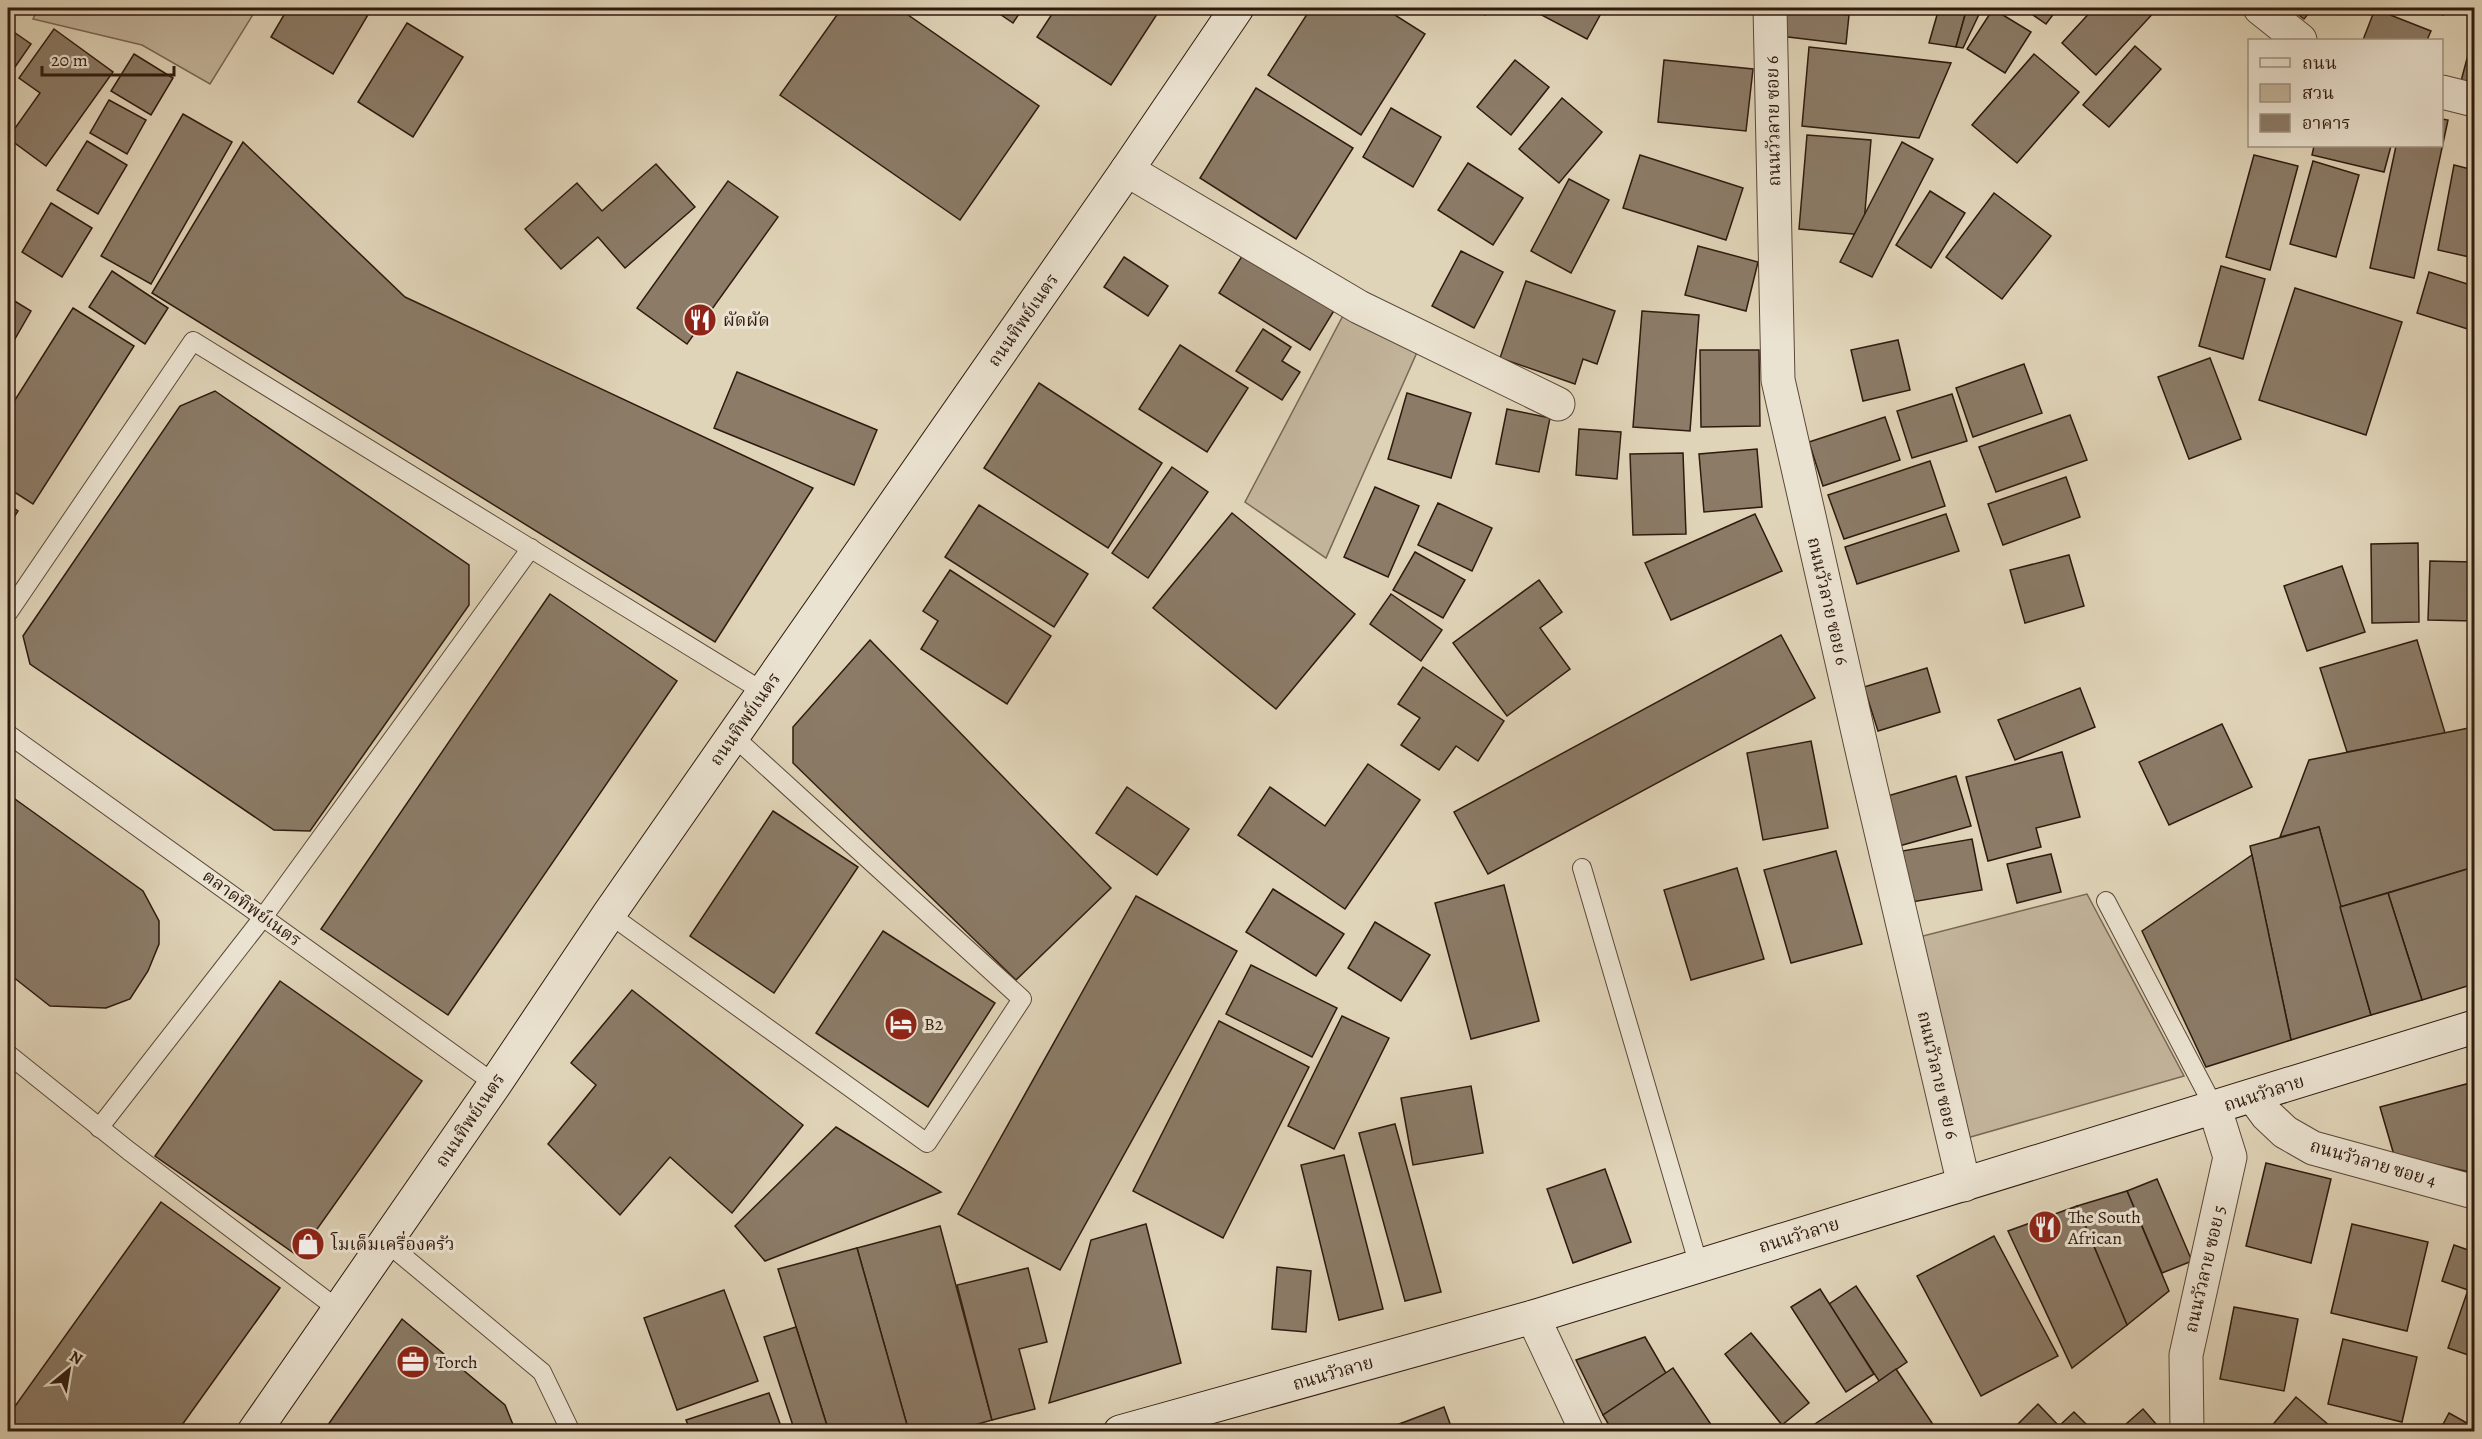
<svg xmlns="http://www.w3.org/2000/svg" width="2482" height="1439" font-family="Alegreya,'Noto Serif Thai',serif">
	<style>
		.green { fill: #c2b49b; stroke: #786755; stroke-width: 1.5 }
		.building { fill: #8b7b67; stroke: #2f1a0f; stroke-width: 1.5 }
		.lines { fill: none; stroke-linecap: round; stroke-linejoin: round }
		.lane-casing { stroke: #5b4839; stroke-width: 20 }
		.street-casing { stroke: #5b4839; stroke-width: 35 }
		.secondary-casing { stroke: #2f1a0f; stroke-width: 35 }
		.lane { stroke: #ebe3d1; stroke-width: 18 }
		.street { stroke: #ebe3d1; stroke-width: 33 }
		.secondary { stroke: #ebe3d1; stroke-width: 33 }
		.labels { text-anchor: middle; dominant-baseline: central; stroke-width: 6; stroke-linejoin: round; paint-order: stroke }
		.street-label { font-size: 18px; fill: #2f1a0f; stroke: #ebe3d1 }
		.poi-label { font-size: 18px; fill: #2f1a0f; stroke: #ebe3d1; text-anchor: start }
	</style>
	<rect width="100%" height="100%" fill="#e0d4b8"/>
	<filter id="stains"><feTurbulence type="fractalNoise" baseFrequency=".00333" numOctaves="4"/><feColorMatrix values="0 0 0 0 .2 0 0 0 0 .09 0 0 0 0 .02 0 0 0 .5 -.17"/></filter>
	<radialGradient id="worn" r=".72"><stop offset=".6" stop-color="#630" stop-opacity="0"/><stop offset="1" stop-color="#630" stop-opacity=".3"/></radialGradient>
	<g class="green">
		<polygon points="38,8 257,8 210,84 142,45 33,19"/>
		<polygon points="1346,310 1418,350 1326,558 1245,502"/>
		<polygon points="2087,894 2184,1076 1967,1138 1919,937"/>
	</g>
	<g class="building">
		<polygon points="14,8 33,8 31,14"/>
		<polygon points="288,8 372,8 333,74 271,37"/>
		<polygon points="842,8 898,8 1039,106 960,220 780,95"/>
		<polygon points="991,8 1023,8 1013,23"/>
		<polygon points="1056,8 1161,8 1111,85 1037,37"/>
		<polygon points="1311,8 1384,8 1425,34 1361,135 1268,75"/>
		<polygon points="1473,8 1489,8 1485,15"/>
		<polygon points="1536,8 1604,8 1587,39 1534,11"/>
		<polygon points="1783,8 1849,15 1846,44 1780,36"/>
		<polygon points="1939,8 1967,8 1956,47 1929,43"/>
		<polygon points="1967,8 1982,8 1963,48 1956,47"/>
		<polygon points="2023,8 2058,8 2046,24"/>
		<polygon points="2094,8 2158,8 2096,75 2062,43"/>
		<polygon points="2290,8 2313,8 2304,19"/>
		<polygon points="2428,8 2447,8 2443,15"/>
		<polygon points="1993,9 2031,32 2005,73 1967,49"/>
		<polygon points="2375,9 2431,31 2427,40 2363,40"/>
		<polygon points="407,23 463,57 413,137 358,102"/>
		<polygon points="8,28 31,44 8,77"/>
		<polygon points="54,29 113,72 46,166 8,138 40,93 19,78"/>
		<polygon points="2474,32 2474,89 2460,85"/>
		<polygon points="2135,46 2161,69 2109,127 2083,105"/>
		<polygon points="1809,47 1951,63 1919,138 1802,126"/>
		<polygon points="134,54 173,78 151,115 111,91"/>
		<polygon points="2034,54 2079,92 2017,163 1972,125"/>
		<polygon points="1515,60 1549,87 1511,135 1477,107"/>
		<polygon points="1664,60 1753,69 1746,131 1658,122"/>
		<polygon points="1256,88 1353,148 1296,239 1200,178"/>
		<polygon points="1562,98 1602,132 1559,183 1519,149"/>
		<polygon points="109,100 146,120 127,154 90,133"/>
		<polygon points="1391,108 1441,137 1413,187 1363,157"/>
		<polygon points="183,114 232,142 151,284 101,256"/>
		<polygon points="2442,119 2448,120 2414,278 2370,268 2396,146 2442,146"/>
		<polygon points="1807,135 1871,140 1863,235 1799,229"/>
		<polygon points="87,141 127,165 98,214 57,190"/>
		<polygon points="243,142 405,297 813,488 715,642 152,293"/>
		<polygon points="1902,142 1933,159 1872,277 1840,262"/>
		<polygon points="2314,146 2391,146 2384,172 2312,155"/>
		<polygon points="1640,155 1743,188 1726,240 1623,208"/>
		<polygon points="2254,155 2298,166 2270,270 2226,257"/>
		<polygon points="2313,161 2359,175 2336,257 2290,244"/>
		<polygon points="1468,163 1523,198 1493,245 1438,210"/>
		<polygon points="656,164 695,207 625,268 598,237 561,269 525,229 577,183 602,211"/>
		<polygon points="2454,165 2474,170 2474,258 2438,250"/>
		<polygon points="1569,179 1609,200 1571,273 1531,251"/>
		<polygon points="728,181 778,217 687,344 637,308"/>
		<polygon points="1930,191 1965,213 1931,268 1896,245"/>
		<polygon points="1994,193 2051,236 2002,299 1946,257"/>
		<polygon points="51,203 92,228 62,277 22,252"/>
		<polygon points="1698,246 1758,262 1746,311 1685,295"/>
		<polygon points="1461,251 1503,272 1474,328 1432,306"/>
		<polygon points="1244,253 1335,309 1310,350 1219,293"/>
		<polygon points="1124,257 1168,286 1148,316 1104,287"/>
		<polygon points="2221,266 2265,279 2243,359 2199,346"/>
		<polygon points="112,271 168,308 145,344 89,307"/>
		<polygon points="2429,272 2474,286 2474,331 2417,313"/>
		<polygon points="1526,281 1615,311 1597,364 1583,359 1575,384 1500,358"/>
		<polygon points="2295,288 2402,322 2366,435 2259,400"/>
		<polygon points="8,297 31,311 8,351"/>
		<polygon points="73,308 134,346 33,504 8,488 8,411"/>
		<polygon points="1642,311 1699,315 1690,431 1633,427"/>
		<polygon points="1263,329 1291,347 1282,361 1300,372 1282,400 1236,371"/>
		<polygon points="1898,340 1910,390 1863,401 1851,350"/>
		<polygon points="1180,345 1248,388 1207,452 1139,409"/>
		<polygon points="1700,350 1759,350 1760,426 1701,427"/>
		<polygon points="2210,358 2241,439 2189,459 2158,377"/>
		<polygon points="2024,364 2042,413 1973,437 1956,388"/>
		<polygon points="737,372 877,430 854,485 714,428"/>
		<polygon points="1039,383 1162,463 1108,548 984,468"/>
		<polygon points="215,391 469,565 469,605 310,831 274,830 30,664 23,636 180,406"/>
		<polygon points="1407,393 1471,413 1451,478 1388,459"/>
		<polygon points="1952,394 1967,441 1912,458 1897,411"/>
		<polygon points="1507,409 1550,418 1539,472 1496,464"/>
		<polygon points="2070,415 2087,460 1996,492 1979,447"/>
		<polygon points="1885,417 1900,460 1823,486 1809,442"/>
		<polygon points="1579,429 1621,432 1617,479 1576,475"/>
		<polygon points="1757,449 1762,507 1704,512 1699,454"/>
		<polygon points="1683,453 1686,534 1633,535 1630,454"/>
		<polygon points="1930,461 1945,506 1844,539 1828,495"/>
		<polygon points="1172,467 1208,492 1148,578 1112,553"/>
		<polygon points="2066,477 2080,517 2003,545 1988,504"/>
		<polygon points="1375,487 1419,506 1388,577 1344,557"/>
		<polygon points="1438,503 1492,528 1472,571 1418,545"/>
		<polygon points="8,504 18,511 8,527"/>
		<polygon points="979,505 1088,574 1054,627 945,557"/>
		<polygon points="1232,513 1355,614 1276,709 1153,608"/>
		<polygon points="1755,514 1782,571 1671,620 1645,563"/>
		<polygon points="1946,514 1959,551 1857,584 1845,547"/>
		<polygon points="2418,543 2419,622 2372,623 2371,544"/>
		<polygon points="1415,552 1465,580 1443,618 1393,590"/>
		<polygon points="2069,555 2084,606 2025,623 2010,570"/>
		<polygon points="2430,561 2474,562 2474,621 2428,620"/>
		<polygon points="2342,566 2365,632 2307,651 2284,586"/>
		<polygon points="950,570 1051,636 1007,704 921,649 938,621 923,611"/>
		<polygon points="1539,580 1562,612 1540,628 1570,669 1507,716 1453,643"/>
		<polygon points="550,594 677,681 448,1015 321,929"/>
		<polygon points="1391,594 1442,630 1421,661 1370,624"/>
		<polygon points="1781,635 1815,698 1488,874 1454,812"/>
		<polygon points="870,640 1111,888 1016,980 793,763 793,727"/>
		<polygon points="2417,640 2445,733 2347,752 2320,668"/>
		<polygon points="1423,667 1504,721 1478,761 1456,746 1439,770 1401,745 1420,718 1398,704"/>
		<polygon points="1927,668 1940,712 1878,731 1864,687"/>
		<polygon points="2080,688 2095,727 2015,760 1998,720"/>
		<polygon points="2222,724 2252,787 2169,825 2139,762"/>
		<polygon points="2474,727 2474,867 2340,907 2319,827 2280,837 2309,760"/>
		<polygon points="1811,741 1828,828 1763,840 1747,753"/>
		<polygon points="2062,752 2080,817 2036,828 2041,847 1988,861 1966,777"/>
		<polygon points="1368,764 1420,800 1345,909 1238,835 1270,787 1325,826"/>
		<polygon points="1956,776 1971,826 1899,846 1884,797"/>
		<polygon points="1127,787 1189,829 1157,875 1096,833"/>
		<polygon points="8,794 143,891 159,921 159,944 148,971 130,999 106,1008 50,1006 8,973"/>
		<polygon points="773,811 858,867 774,993 690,936"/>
		<polygon points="2319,827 2371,1015 2291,1040 2250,846"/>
		<polygon points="1972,839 1982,890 1912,902 1902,851"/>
		<polygon points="1836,851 1862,944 1791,963 1764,870"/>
		<polygon points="2051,854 2061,892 2017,903 2007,864"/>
		<polygon points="2252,855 2291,1040 2206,1067 2142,931"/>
		<polygon points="2474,867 2474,984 2422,1000 2388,893"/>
		<polygon points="1737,868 1764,959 1691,980 1664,890"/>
		<polygon points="1504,885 1539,1021 1471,1039 1435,903"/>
		<polygon points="1273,889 1344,934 1316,976 1246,932"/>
		<polygon points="2388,893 2422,1000 2371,1015 2340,907"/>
		<polygon points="1136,896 1237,951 1060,1270 958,1214"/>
		<polygon points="1375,922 1430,955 1401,1001 1348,968"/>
		<polygon points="883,931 995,1003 928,1107 816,1033"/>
		<polygon points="1251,965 1337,1008 1312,1057 1226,1014"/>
		<polygon points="280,981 422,1081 298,1256 155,1156"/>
		<polygon points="632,990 803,1125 732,1213 670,1157 620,1215 548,1144 596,1085 571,1063"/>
		<polygon points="1342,1016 1389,1038 1334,1149 1288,1126"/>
		<polygon points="1219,1021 1309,1067 1223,1238 1133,1191"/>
		<polygon points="2470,1083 2474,1099 2474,1173 2394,1155 2380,1107"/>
		<polygon points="1471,1086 1483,1153 1413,1165 1401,1098"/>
		<polygon points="1395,1124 1441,1292 1405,1301 1359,1133"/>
		<polygon points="836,1127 941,1192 765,1261 735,1226"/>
		<polygon points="1344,1155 1383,1309 1339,1320 1301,1165"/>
		<polygon points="2266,1163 2331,1179 2311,1263 2246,1246"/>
		<polygon points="1605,1169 1631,1242 1573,1263 1547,1189"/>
		<polygon points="2157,1179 2192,1261 2162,1273 2127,1191"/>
		<polygon points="2127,1191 2169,1291 2127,1325 2077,1206"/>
		<polygon points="161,1202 280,1288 177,1432 8,1432 8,1416"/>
		<polygon points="2077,1206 2127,1325 2072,1368 2008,1231"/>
		<polygon points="1146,1224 1181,1363 1049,1403 1091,1240"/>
		<polygon points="2352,1224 2428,1242 2407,1331 2331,1313"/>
		<polygon points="940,1226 992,1420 950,1432 909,1432 857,1248"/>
		<polygon points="1994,1236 2058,1356 1981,1396 1917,1276"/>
		<polygon points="2454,1245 2474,1252 2474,1357 2448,1348 2468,1290 2442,1281"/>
		<polygon points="857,1248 909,1432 829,1432 778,1269"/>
		<polygon points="1277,1267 1311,1271 1306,1332 1272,1329"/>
		<polygon points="1028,1268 1047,1342 1019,1349 1035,1409 992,1420 957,1285"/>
		<polygon points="1856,1286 1907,1362 1879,1381 1829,1304"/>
		<polygon points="1820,1289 1874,1374 1846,1392 1791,1307"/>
		<polygon points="724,1290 758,1381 677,1410 644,1318"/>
		<polygon points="2234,1307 2298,1319 2284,1391 2220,1379"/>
		<polygon points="402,1319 505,1405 516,1432 323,1432"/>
		<polygon points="796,1327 829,1432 795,1432 764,1337"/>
		<polygon points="1751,1333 1809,1403 1782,1425 1725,1354"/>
		<polygon points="1645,1337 1666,1373 1603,1415 1576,1360"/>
		<polygon points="2343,1339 2417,1357 2402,1422 2328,1404"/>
		<polygon points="1673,1368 1712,1426 1703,1432 1613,1432 1603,1415"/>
		<polygon points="1896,1369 1938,1432 1803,1432 1879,1381"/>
		<polygon points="769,1393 783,1432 691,1432 686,1420"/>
		<polygon points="2296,1397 2337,1432 2273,1432 2270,1428"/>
		<polygon points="2038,1404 2059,1426 2074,1412 2094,1432 2010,1432"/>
		<polygon points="1444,1407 1453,1432 1406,1432 1402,1423"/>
		<polygon points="2143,1409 2163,1432 2117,1432"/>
		<polygon points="2449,1413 2474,1427 2474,1432 2439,1432"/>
		<polygon points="1402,1423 1406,1432 1375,1432"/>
	</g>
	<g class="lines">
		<g class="lane-casing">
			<g id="lane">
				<polyline points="8,613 193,341 764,692"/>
				<polyline points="8,734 495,1084"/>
				<polyline points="1582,868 1699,1266"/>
				<polyline points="2106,901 2215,1109"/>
				<polyline points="609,914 927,1143 1022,999 733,736"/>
				<polyline points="8,1054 129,1151 339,1310"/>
				<polyline points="99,1128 264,916 531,548"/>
				<polyline points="386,1242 542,1372 571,1432"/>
			</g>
		</g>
		<g class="street-casing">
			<g id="street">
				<polyline points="1770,8 1778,380 1865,763 1964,1185"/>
				<polyline points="2260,8 2300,40"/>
				<polyline points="2442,92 2474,100"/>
				<polyline points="1127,170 1359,307 1558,404"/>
				<polyline points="2253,1096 2267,1115 2285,1132 2313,1148 2474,1192"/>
				<polyline points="1533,1317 1587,1432"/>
				<polyline points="2187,1432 2186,1355 2230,1157 2215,1109"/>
			</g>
		</g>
		<g class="secondary-casing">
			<g id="secondary">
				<polyline points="254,1432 495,1084 609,914 1127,170 1237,8"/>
				<polyline points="1120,1432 1533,1317 2474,1027"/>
			</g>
		</g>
		<use href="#lane" class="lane"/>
		<use href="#street" class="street"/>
		<use href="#secondary" class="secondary"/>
	</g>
	<defs>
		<g id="restaurant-disc" transform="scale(1.725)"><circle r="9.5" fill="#8f2418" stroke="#ebe3d1"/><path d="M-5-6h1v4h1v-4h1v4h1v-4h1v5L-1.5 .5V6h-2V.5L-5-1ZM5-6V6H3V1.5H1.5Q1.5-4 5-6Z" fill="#fff"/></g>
		<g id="hotel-disc" transform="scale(1.725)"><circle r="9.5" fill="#8f2418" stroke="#ebe3d1"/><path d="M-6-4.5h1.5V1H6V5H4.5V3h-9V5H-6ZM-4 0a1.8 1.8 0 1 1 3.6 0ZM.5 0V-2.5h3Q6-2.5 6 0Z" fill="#fff"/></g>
		<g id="shop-disc" transform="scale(1.725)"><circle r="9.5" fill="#8f2418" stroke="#ebe3d1"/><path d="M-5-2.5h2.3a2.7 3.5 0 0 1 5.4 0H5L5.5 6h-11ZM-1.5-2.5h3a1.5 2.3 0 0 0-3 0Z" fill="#fff"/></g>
		<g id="office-disc" transform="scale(1.725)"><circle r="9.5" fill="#8f2418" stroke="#ebe3d1"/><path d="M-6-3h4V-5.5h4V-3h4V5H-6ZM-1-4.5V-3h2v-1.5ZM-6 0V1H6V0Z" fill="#fff"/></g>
	</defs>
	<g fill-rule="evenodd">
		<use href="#restaurant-disc" x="700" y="320"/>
		<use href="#hotel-disc" x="901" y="1024"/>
		<use href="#restaurant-disc" x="2045" y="1227"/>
		<use href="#shop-disc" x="308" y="1244"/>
		<use href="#office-disc" x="413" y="1362"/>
	</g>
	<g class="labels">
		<g class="street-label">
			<text transform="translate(1773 121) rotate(-91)">ถนนวัวลาย ซอย 6</text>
			<text transform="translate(1023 320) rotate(-55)">ถนนทิพย์เนตร</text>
			<text transform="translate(1828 601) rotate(77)">ถนนวัวลาย ซอย 6</text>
			<text transform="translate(745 719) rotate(-55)">ถนนทิพย์เนตร</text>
			<text transform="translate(252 908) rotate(36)">ตลาดทิพย์เนตร</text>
			<text transform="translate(1938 1075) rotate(77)">ถนนวัวลาย ซอย 6</text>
			<text transform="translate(2264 1093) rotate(-18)">ถนนวัวลาย</text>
			<text transform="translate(470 1120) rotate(-56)">ถนนทิพย์เนตร</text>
			<text transform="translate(2373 1163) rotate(16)">ถนนวัวลาย ซอย 4</text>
			<text transform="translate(1799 1235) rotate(-17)">ถนนวัวลาย</text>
			<text transform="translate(2205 1269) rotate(-77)">ถนนวัวลาย ซอย 5</text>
			<text transform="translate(1333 1373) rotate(-16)">ถนนวัวลาย</text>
		</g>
		<g class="poi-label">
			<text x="723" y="320">ผัดผัด</text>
			<text x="924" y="1024">B2</text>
			<text x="2068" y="1217">The South<tspan x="2068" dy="21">African</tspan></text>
			<text x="331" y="1244">โมเด็มเครื่องครัว</text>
			<text x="436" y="1362">Torch</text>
		</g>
	</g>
	<rect width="2482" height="1439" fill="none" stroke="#e0d4b8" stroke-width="30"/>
	<rect x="9" y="9" width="2464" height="1421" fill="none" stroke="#2f1a0f" stroke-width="3"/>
	<rect x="15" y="15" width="2452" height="1409" fill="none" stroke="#2f1a0f" stroke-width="1.5"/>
	<rect x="2248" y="39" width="195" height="108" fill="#ebe3d1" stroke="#a09383" stroke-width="1.5"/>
	<rect x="2260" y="58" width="30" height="9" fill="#ebe3d1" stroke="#a09383" stroke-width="1.5"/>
	<text x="2302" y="69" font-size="18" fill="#2f1a0f">ถนน</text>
	<rect x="2260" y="84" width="30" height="18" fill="#c2b49b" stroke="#a09383" stroke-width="1.5"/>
	<text x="2302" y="99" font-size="18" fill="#2f1a0f">สวน</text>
	<rect x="2260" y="114" width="30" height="18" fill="#8b7b67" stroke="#a09383" stroke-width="1.5"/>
	<text x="2302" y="129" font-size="18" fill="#2f1a0f">อาคาร</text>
	<g transform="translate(69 1370) rotate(30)" stroke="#ebe3d1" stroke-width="4.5" paint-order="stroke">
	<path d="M0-4.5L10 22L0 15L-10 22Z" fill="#2f1a0f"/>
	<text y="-9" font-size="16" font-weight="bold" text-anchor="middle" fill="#2f1a0f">N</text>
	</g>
	<path d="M42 66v9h132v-9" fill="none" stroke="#2f1a0f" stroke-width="3"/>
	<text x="51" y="66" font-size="18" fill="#2f1a0f" stroke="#ebe3d1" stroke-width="4.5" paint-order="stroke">20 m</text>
	<rect width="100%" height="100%" filter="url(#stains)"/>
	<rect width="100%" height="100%" fill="url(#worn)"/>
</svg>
